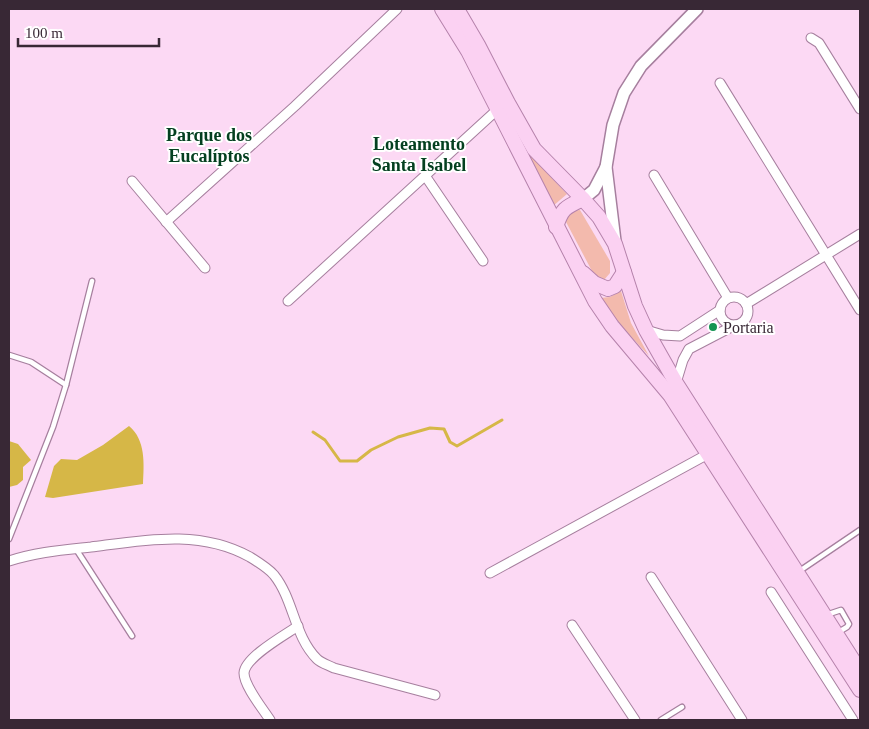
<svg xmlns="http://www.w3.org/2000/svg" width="869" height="729" font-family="Georgia,serif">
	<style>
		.green { fill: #f3baad }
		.water { fill: #d6b747 }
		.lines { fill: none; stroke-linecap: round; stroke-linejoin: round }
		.stream { stroke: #d6b747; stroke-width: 3 }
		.service-casing { stroke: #a67f9e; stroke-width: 7 }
		.minor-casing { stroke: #a67f9e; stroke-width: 11 }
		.tertiary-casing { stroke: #a67f9e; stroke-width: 14 }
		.primary-casing { stroke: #b582ab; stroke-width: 16 }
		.service { stroke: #fff; stroke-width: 4.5 }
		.minor { stroke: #fff; stroke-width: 9 }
		.tertiary { stroke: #fff; stroke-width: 11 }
		.primary { stroke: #fbd1f2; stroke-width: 14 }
		.poi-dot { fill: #149452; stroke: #fff; stroke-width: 2 }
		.labels { text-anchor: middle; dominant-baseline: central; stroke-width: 4; stroke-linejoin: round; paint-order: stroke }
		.poi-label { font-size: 16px; fill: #382835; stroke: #fff; text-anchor: start }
		.neighbourhood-label { font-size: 18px; font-weight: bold; fill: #044020; stroke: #fff }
	</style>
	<rect width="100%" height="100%" fill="#fcd9f4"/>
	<g class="green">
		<polygon points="527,152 567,194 553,206"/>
		<polygon points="580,210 610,261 610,273 604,280 598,279 593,273 565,220 572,211"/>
		<polygon points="621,291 631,323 649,356 624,329 600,298 610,297"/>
	</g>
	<g class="water">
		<path d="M 129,426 C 146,440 144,464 143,484 L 53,498 L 45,497 L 54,466 L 61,459 L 77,460 L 103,445 Z"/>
		<polygon points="9,441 18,444 31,460 23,467 23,480 17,485 9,487"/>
	</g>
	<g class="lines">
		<polyline class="stream" points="313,432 325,440 340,461 357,461 371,450 398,437 430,428 444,429 450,442 457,446 502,420"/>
		<g class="service-casing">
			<g id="service">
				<polyline points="9,355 31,362 66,385"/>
				<polyline points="9,539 53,427 66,385 92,281"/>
				<polyline points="76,549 132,636"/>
				<polyline points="798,572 860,530"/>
				<polyline points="826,615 841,610 849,624 847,627 837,633"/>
				<polyline points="661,720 682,707"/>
			</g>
		</g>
		<g class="minor-casing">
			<g id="minor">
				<polyline points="811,38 819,43 860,109"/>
				<polyline points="720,83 860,310"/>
				<polyline points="654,175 728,298"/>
				<polyline points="426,177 483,261"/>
				<polyline points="132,181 205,268"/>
				<polyline points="166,222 295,106 397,9"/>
				<circle cx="734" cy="311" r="14"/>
				<polyline points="288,301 498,109"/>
				<polyline points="746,304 860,234"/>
				<polyline points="646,330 663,335 680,336 720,310"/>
				<polyline points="676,383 683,360 689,349 735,325"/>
				<path d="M 9,561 C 36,552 63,550 91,547 C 145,540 200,529 250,557 C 258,562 268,568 274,575 C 294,600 294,636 317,659 C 321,663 328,665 334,668 L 435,695"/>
				<polyline points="490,573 708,454"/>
				<polyline points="651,577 742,720"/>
				<polyline points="771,592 853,720"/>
				<polyline points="572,625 635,720"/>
				<path d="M 270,720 C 263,709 244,686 244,673 C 245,657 285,635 298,626"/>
			</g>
		</g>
		<g class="tertiary-casing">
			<g id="tertiary">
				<polyline points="583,199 594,190 606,167"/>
				<polyline points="615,241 606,167 613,125 624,93 641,66 697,9"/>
			</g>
		</g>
		<g class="primary-casing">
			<g id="primary">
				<polyline points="442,9 468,51 595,301 612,326 670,395 860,690"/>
				<polyline points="457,9 478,45 508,103 534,149 583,199 599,217 615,244 635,306 646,330 676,383 860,671"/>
				<path d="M 556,227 C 562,208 566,207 583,199"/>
				<polyline points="583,273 594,283 608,289 615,286 624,272"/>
			</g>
		</g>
		<use href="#service" class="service"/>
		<use href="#minor" class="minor"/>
		<use href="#tertiary" class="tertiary"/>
		<use href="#primary" class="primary"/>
	</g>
	<circle class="poi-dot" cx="713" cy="327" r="5"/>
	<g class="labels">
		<g class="poi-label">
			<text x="723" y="327">Portaria</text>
		</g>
		<g class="neighbourhood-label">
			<text x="209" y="135">Parque dos<tspan x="209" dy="21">Eucalíptos</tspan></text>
			<text x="419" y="144">Loteamento<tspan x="419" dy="21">Santa Isabel</tspan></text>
		</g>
	</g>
	<rect width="869" height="729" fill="none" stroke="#382835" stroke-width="20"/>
	<path d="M18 38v8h141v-8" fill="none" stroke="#382835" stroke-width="2.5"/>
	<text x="25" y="38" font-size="15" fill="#382835" stroke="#ffffff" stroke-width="4" paint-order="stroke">100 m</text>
</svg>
